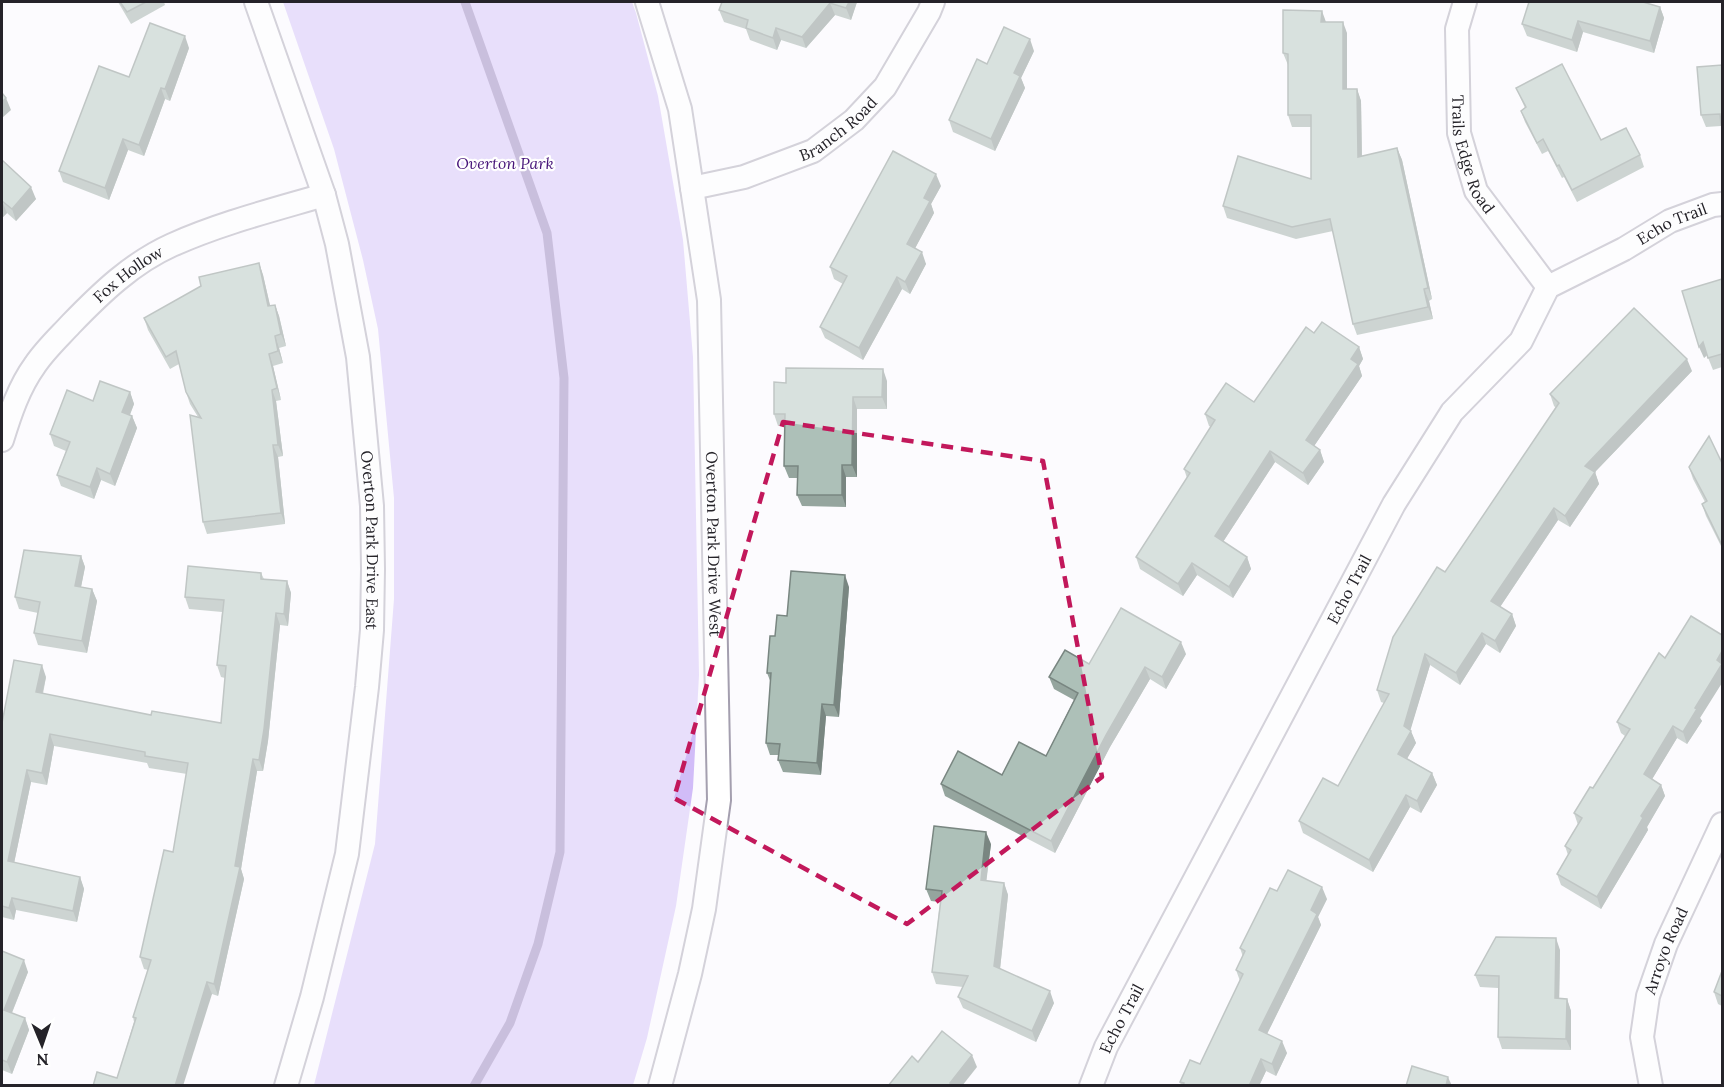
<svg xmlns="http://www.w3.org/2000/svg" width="1724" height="1087" font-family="Lora,serif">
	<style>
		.green { fill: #d1bcf8 }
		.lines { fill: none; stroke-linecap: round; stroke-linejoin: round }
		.stream { stroke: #8d76b5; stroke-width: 9 }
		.street-casing { stroke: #a49faf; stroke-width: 26 }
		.street { stroke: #fff; stroke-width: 22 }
		.wall { fill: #95a59e }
		.shaded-wall { fill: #798681 }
		.building { fill: #adc0b8; stroke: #798681; stroke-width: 1.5 }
		.marked { fill: none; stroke: #c2185b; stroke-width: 4.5; stroke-dasharray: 12 8; stroke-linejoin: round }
		.labels { text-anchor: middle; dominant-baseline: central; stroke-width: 4.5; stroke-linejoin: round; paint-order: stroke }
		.street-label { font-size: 16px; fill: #252329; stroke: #fff }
		.park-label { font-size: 16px; font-style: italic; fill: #461479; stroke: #fff }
	</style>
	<rect width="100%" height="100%" fill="#fcfbfe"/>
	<polygon class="green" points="283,2 632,2 636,13 658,96 683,240 693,357 699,675 693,788 676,906 647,1038 633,1085 314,1085 375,844 394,599 394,498 378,329 363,260 334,149"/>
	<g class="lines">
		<polyline class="stream" points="465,2 547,233 564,378 560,852 538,944 510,1023 474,1086"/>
		<g class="street-casing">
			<g id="street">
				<path id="s1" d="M 256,2 L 324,195 L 337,244 L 358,357 L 372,506 L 373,569 L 372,630 L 367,687 L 347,854 L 312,997 L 286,1086"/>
				<path id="s2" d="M 647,2 L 680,109 L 709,300 L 719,800 L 704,909 L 690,974 L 660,1086"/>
				<path id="s3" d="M 1465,2 L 1457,29 L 1459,133 L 1476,191 L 1548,287"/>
				<path id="s4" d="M 692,188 L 744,177 L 813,151 L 854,120 L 885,87 L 929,12 L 933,2"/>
				<path id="s5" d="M 2,440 C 10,414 19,387 35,365 C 45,350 59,337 71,324 C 101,293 132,263 172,245 C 221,223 273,210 324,195"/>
				<path id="s6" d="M 1091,1086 L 1106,1047 L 1394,504 L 1452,412 L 1521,341 L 1548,287 L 1624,249 L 1670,221 L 1713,205 L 1722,204"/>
				<path id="s7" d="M 1651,1086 L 1642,1037 L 1648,996 L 1666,944 L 1722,824"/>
			</g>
		</g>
		<use href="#street" class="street"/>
	</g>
	<g class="wall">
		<polygon points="118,2 164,2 165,5 131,24"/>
		<polygon points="857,2 851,20 835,15 806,48 781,40 777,50 750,40 746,29 724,22 719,10"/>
		<polygon points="1660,7 1664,18 1654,53 1583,32 1577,52 1527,36 1522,24"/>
		<polygon points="1326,22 1347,33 1347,89 1357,89 1361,101 1362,156 1397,148 1402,160 1432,299 1429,301 1433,319 1357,335 1353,324 1333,231 1296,239 1227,218 1223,206 1311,179 1311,127 1292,127 1288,115 1288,65 1283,53"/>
		<polygon points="189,48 170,101 165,99 144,156 128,150 109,200 63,182 59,171 129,77"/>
		<polygon points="1034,51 1021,78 1025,88 995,151 953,132 949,120 987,64"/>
		<polygon points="1722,65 1722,129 1721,126 1706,127 1701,115"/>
		<polygon points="1516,88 1601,140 1640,155 1644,167 1577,202 1564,177 1562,178 1548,151 1542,154 1525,122 1521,111 1525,108"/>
		<polygon points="2,160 36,199 16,221 7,213 2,218"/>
		<polygon points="941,186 931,204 934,213 915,248 926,264 910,294 902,289 863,360 825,338 820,327 843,284 834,279 830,267"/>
		<polygon points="259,263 263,275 270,306 275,305 279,316 286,346 279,348 283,363 273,366 281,400 276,401 283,456 278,457 285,524 207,534 203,522 198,417 190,404 186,392 179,364 170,369 148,330 144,318"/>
		<polygon points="1722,279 1722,367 1713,370 1707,355 1704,358"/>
		<polygon points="1359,347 1363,359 1359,366 1362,376 1314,446 1320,450 1324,462 1308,485 1275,462 1223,542 1247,557 1251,569 1233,598 1197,575 1183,596 1140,569 1136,557 1187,478 1184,469 1211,427 1209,426 1205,414 1254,402"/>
		<polygon points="1692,371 1595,472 1599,484 1570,527 1558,520 1500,607 1512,614 1516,626 1500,653 1486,644 1460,685 1430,665 1410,730 1416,743 1407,758 1432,773 1437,785 1421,813 1410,807 1373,872 1303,833 1299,821 1338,786 1384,703 1381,702 1377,690 1445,572 1556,408 1554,406 1550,394"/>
		<polygon points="887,381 887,409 857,409 857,477 846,477 846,507 802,506 797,495 797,478 789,478 784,466 785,426 778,426 774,414 786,383"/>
		<polygon points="130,392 134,404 130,415 132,416 137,428 115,486 101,480 94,499 61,486 57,475 66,451 54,446 50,434 93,401"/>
		<polygon points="1722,463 1722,548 1706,516 1702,504 1705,502 1693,479 1689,467"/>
		<polygon points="81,556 85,567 81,587 92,589 97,601 87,653 38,645 34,633 38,613 19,609 15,597"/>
		<polygon points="261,573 264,579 287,581 291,593 288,626 280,625 268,741 263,771 257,771 241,869 244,879 218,996 212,994 117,1078 134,1022 133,1017 148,970 144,969 140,957 173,852 187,774 149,768 147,763 54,746 47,785 31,782 14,863 80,877 84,889 77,922 16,910 14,920 2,917 2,723 46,677 43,694 151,715 221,723 225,678 221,677 217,665 222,612 189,609 185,597"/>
		<polygon points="849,587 839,717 826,716 821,775 783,772 778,760 779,755 770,755 766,743 771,683 767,673 775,636 787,616"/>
		<polygon points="1186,654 1166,689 1150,679 1110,747 1055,853 945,796 941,784 1002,775 1046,756 1074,700 1054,689 1049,677 1089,664"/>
		<polygon points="1700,718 1702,721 1687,744 1677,738 1652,779 1661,785 1665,796 1647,827 1648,830 1601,909 1561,885 1557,874 1568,855 1565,846 1578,825 1574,813 1593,788 1625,736 1621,733 1617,722"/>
		<polygon points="991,844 986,881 1004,883 1008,895 1000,969 1054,1003 1036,1042 963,1008 958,997 963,987 936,984 932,972 940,902 931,901 926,889"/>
		<polygon points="1277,891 1327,899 1318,917 1321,925 1267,1034 1287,1053 1276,1076 1266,1071 1259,1086 1181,1086 1180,1082 1200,1064 1240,981 1236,970 1243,957 1240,948"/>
		<polygon points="1560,950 1559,999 1567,999 1571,1011 1571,1050 1502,1049 1498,1037 1498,988 1480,987 1475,975"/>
		<polygon points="2,951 28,972 12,1013 25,1018 29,1030 12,1074 2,1070"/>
		<polygon points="1722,971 1722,1006 1718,1004 1714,992"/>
	</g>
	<g class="shaded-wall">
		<polygon points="849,2 857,2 851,20 846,8"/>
		<polygon points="830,3 835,15 806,48 802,37"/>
		<polygon points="1660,7 1664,18 1654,53 1650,41"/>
		<polygon points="1322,11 1326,22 1321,22"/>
		<polygon points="1578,21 1583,32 1577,52 1572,40"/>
		<polygon points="1343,22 1347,33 1347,101 1343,89"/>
		<polygon points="776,28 781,40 777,50 773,38"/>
		<polygon points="185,36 189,48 170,101 165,89"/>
		<polygon points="1030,39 1034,51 1021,78 1025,88 995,151 991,139 1014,73"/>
		<polygon points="161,88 165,99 144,156 139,145"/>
		<polygon points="1357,89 1361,101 1362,169 1358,157"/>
		<polygon points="6,98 11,110 2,118 2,102"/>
		<polygon points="123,139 128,150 109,200 105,188"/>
		<polygon points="1397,148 1402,160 1432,299 1428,288"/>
		<polygon points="936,174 941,186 931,204 934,213 911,256 907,244 924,198"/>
		<polygon points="31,187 36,199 16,221 12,209"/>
		<polygon points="2,201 7,213 2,218"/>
		<polygon points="922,252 926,264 910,294 905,282"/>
		<polygon points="259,263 263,275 273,318 268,306"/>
		<polygon points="897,277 902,289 863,360 859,348"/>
		<polygon points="1424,289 1429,301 1433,319 1428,307"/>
		<polygon points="275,305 279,316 286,346 281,334"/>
		<polygon points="275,336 279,348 283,363 278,351"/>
		<polygon points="1703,342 1708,354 1704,358 1699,347"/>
		<polygon points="1359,347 1363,359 1359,366 1362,376 1310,452 1306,440 1351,359"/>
		<polygon points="269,354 273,366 281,400 277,388"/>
		<polygon points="1687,359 1692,371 1595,472 1599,484 1570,527 1565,516 1585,466"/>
		<polygon points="883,369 887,381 887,409 882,397"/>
		<polygon points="272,390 276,401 283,456 278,445"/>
		<polygon points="130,392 134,404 126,424 122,412"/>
		<polygon points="853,397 857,409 857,477 852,465"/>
		<polygon points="132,416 137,428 115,486 110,474"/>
		<polygon points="273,445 278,457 285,524 281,513"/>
		<polygon points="1320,450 1324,462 1308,485 1303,473"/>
		<polygon points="1270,451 1275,462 1219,548 1215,536"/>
		<polygon points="842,465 846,477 846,507 842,495"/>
		<polygon points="97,468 101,480 94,499 90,487"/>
		<polygon points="1554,508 1558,520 1496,613 1491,601"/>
		<polygon points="81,556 85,567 79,597 75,586"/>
		<polygon points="1247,557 1251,569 1233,598 1229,587"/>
		<polygon points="1192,563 1197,575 1183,596 1178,584"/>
		<polygon points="845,575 849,587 839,717 834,705"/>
		<polygon points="287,581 291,593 288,626 284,614"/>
		<polygon points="92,589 97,601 87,653 82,641"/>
		<polygon points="276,613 280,625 268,741 263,771 259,760"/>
		<polygon points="1512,614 1516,626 1500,653 1495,641"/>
		<polygon points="1482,633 1486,644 1460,685 1456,673"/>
		<polygon points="1181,642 1186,654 1166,689 1162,677"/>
		<polygon points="1722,651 1722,683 1700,718 1702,721 1687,744 1683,732 1695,708 1717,660"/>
		<polygon points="1425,654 1430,665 1409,735 1411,731 1416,743 1403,766 1398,754 1404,726"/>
		<polygon points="42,665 46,677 40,704 36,692"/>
		<polygon points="1145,667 1150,679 1110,747 1055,853 1051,841 1106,735"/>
		<polygon points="822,704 826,716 821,775 817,763"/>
		<polygon points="1673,726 1677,738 1648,786 1644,774"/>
		<polygon points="50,734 54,746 47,785 42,773"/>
		<polygon points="253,759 257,771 241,869 244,879 218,996 214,984"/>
		<polygon points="27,770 31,782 12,873 8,861"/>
		<polygon points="1432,773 1437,785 1421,813 1417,801"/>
		<polygon points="1661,785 1665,796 1647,827 1648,830 1601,909 1597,897 1641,816"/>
		<polygon points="1406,795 1410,807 1373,872 1369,860"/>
		<polygon points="986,832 991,844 985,892 981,880"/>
		<polygon points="80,877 84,889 77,922 73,911"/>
		<polygon points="1004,883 1008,895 999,978 994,966"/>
		<polygon points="1322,887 1327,899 1318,917 1321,925 1263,1042 1259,1030 1311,910"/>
		<polygon points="12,898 16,910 14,920 9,908"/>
		<polygon points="1556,938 1560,950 1559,1010 1555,998"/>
		<polygon points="24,960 28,972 8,1022 4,1010"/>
		<polygon points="207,982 212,994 183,1086 175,1086"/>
		<polygon points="1050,991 1054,1003 1036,1042 1032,1031"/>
		<polygon points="1567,999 1571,1011 1571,1050 1566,1039"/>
		<polygon points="25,1018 29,1030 12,1074 7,1062"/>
		<polygon points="1282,1041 1287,1053 1276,1076 1272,1064"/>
		<polygon points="972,1055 977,1067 962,1086 951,1086 950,1083"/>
		<polygon points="1261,1059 1266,1071 1259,1086 1249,1086"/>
		<polygon points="1448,1077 1452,1086 1446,1086"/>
	</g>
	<g class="building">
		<polygon points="120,2 146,2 127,12"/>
		<polygon points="722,2 849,2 846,8 830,3 802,37 776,28 773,38 746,28 748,20 719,10"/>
		<polygon points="1529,2 1643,2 1660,7 1650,41 1578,21 1572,40 1522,24"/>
		<polygon points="1283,10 1322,11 1321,22 1343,22 1343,89 1357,89 1358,157 1397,148 1428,288 1424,289 1428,307 1353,324 1330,219 1292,227 1223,206 1238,156 1311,179 1311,115 1288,115 1288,54 1283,53"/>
		<polygon points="150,23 185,36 165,89 161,88 139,145 123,139 105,188 59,171 99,66 129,77"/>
		<polygon points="1004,27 1030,39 1014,73 1020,76 991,139 949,120 977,59 987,64"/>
		<polygon points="1562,64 1601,140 1626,128 1640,155 1572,190 1559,165 1557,166 1543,139 1537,143 1521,111 1526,107 1516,88"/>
		<polygon points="1722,65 1722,125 1721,125 1720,114 1701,115 1697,67"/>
		<polygon points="2,93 6,98 2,102"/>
		<polygon points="893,151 936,174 924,198 930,201 907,244 922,252 905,282 897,277 859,348 820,327 847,276 830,267"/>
		<polygon points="2,160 31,187 12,209 2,201 2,202"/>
		<polygon points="259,263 268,306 275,305 281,334 275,336 278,351 269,354 277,388 272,390 278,445 273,445 281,513 203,522 190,415 201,418 186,392 176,351 166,357 144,318 201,286 199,277"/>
		<polygon points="1722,279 1722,354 1708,358 1703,342 1699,347 1682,291"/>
		<polygon points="1634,308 1687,359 1585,466 1595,472 1565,516 1554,508 1491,601 1512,614 1495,641 1482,633 1456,673 1425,654 1404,726 1411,731 1398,754 1432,773 1417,801 1406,795 1369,860 1299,821 1323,778 1338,786 1389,694 1377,690 1393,637 1437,567 1445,572 1559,403 1550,394"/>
		<polygon points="1322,322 1359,347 1351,359 1358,364 1306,440 1320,450 1303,473 1270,451 1215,536 1247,557 1229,587 1192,563 1178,584 1136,557 1190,473 1184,469 1215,420 1205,414 1226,383 1254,402 1306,327 1314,333"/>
		<polygon points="786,368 883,369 882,397 853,397 852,465 842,465 842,495 797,495 798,466 784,466 785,414 774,414 774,382 786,383"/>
		<polygon points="100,381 130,392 122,412 132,416 110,474 97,468 90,487 57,475 70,442 50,434 67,390 93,401"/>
		<polygon points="1709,436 1722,463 1722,545 1702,504 1707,501 1689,467"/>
		<polygon points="24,550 81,556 75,586 92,589 82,641 34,633 40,602 15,597"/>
		<polygon points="188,566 261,573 261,579 287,581 284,614 276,613 264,729 259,760 253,759 235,866 240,867 214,984 207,982 175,1086 93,1086 97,1072 117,1078 136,1018 133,1017 151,960 140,957 164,850 173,852 188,763 145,756 145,752 50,734 42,773 27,770 8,861 80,877 73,911 12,898 9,908 2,906 2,723 14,660 42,665 36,692 151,715 152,711 221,723 226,666 217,665 224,600 185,597"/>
		<polygon points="791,571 845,575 834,705 822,704 817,763 778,760 780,744 766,743 771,673 767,673 770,636 775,636 777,615 787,616"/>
		<polygon points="1121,608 1181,642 1162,677 1145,667 1106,735 1051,841 941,784 958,751 1002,775 1019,742 1046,756 1078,693 1049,677 1065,650 1089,664"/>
		<polygon points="1691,616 1722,635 1722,651 1717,660 1722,664 1695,708 1697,709 1683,732 1673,726 1644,774 1661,785 1641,816 1643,818 1597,897 1557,874 1571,850 1565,846 1582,818 1574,813 1590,787 1593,788 1630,729 1617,722 1659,653 1665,658"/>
		<polygon points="934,826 986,832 981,880 1004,883 994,966 1050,991 1032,1031 958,997 968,976 932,972 942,891 926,889"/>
		<polygon points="1288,870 1322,887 1311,910 1317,914 1259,1030 1282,1041 1272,1064 1261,1059 1249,1086 1183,1086 1184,1083 1180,1082 1190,1060 1200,1064 1243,974 1236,970 1245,951 1240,948 1270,888 1277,891"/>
		<polygon points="1496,937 1556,938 1555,998 1567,999 1566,1039 1498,1037 1499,976 1475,975"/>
		<polygon points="2,951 24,960 4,1010 25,1018 7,1062 2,1060"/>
		<polygon points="1722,971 1722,996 1714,992"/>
		<polygon points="942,1031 972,1055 950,1083 952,1086 888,1086 912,1056 918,1062"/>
		<polygon points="1412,1066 1448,1077 1446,1086 1406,1086"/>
	</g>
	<path d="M0 0H1724V1087H0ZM 783,422 L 1043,461 L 1102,777 L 907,924 L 674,798 Z" fill="#fcfbfe" fill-opacity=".55" fill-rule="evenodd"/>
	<path class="marked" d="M 783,422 L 1043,461 L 1102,777 L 907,924 L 674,798 Z"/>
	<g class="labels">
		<g class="street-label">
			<text stroke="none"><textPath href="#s4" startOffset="160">Branch Road</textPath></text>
			<text stroke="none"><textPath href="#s3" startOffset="156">Trails Edge Road</textPath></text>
			<text stroke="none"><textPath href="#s6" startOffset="1064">Echo Trail</textPath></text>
			<text stroke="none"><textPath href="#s5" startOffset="213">Fox Hollow</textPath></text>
			<text stroke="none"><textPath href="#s1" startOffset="554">Overton Park Drive East</textPath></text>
			<text stroke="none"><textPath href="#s2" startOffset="549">Overton Park Drive West</textPath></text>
			<text stroke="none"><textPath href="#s6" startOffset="560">Echo Trail</textPath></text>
			<text stroke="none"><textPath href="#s7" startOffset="140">Arroyo Road</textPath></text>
			<text stroke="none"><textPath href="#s6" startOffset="74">Echo Trail</textPath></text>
		</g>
		<g class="park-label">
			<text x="505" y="163">Overton Park</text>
		</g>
	</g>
	<rect width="1724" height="1087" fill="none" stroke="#252329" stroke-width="6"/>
	<g transform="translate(42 1045) rotate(178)" stroke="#ffffff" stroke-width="4.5" paint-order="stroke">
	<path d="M0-4.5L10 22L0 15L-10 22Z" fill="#252329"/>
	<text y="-9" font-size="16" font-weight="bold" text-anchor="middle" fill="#252329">N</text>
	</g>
</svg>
